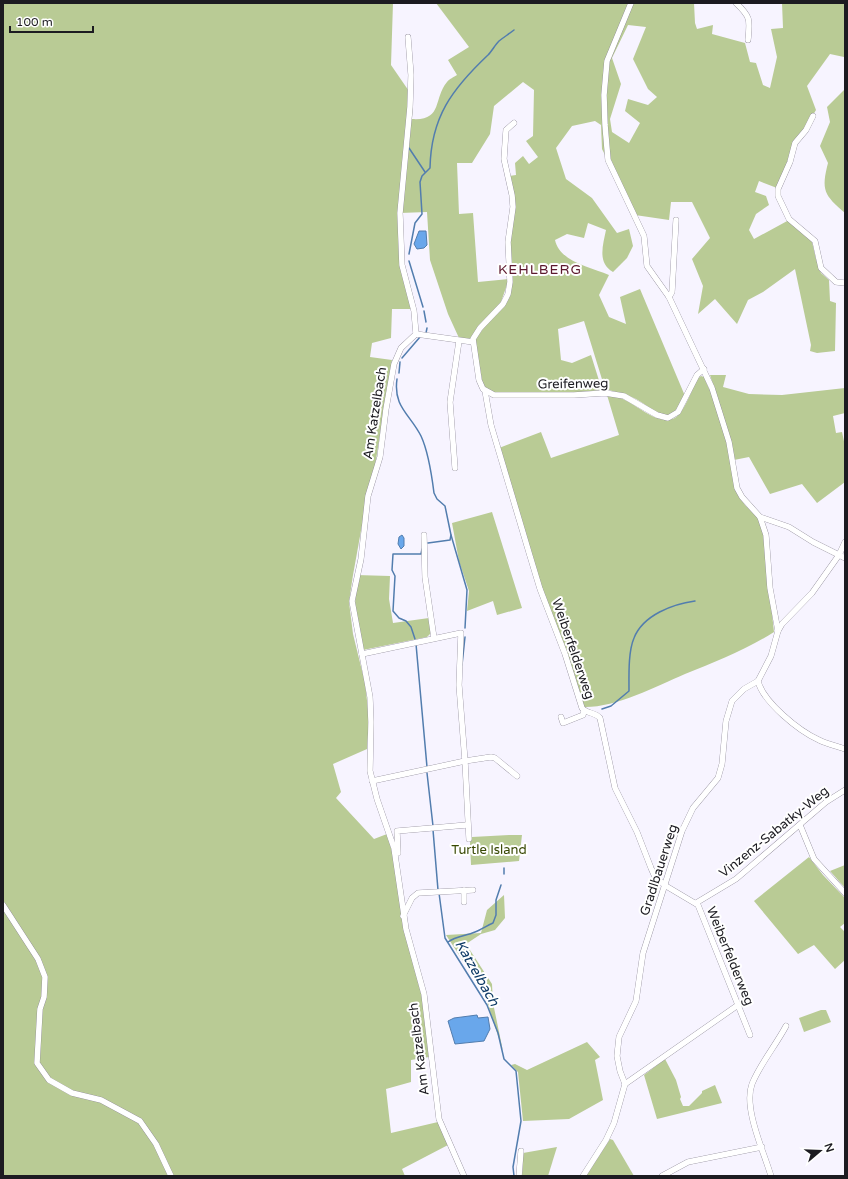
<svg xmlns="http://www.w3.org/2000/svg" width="848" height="1179" font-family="'Varela Round',sans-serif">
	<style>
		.green { fill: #b9cb95; fill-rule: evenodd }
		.water { fill: #69a7eb; stroke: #527dae }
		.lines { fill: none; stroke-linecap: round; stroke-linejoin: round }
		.stream { stroke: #527dae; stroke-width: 1.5 }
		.street-casing { stroke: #807b8b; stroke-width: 6 }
		.street { stroke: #fff; stroke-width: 5.5 }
		.labels { text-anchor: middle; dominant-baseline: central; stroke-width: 4; stroke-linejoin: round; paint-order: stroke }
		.street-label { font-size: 13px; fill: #1c1b21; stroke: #fff }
		.park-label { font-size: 13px; fill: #384803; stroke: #fff }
		.neighbourhood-label { font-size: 14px; letter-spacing: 1px; fill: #5c182d; stroke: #fff }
		.water-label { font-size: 14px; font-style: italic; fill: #0f3b67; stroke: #fff }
	</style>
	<rect width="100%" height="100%" fill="#f7f4ff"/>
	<g class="green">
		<path d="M 3,3 L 393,3 L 391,65 L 413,97 L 412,119 C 443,121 433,99 447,82 C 449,79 454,77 457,75 L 448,60 L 469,47 L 436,3 L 694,3 L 695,23 L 697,29 L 713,25 L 712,34 L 745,43 L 750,62 L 756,63 L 763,85 L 770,88 L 777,57 L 771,29 L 783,28 L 782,3 L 845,3 L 845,59 L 844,57 L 830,54 L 807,86 L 816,110 L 804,130 L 777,188 L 759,181 L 755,192 L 766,196 L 769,205 L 756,214 L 749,230 L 754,239 L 789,220 L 812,242 L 816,259 L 821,273 L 829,280 L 830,301 L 836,303 L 835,351 L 817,353 L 810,351 L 811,345 L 795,269 L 763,292 L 748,300 L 737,324 L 715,299 L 698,314 L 703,286 L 692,259 L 710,238 L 692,202 L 671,202 L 669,220 L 635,215 L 602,149 L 601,125 L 595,121 L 572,126 L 556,148 L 566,179 L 592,198 L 617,233 L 629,229 L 633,246 L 627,258 L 613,272 C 597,263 603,245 606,230 L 588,223 L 584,238 L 567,234 L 555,240 C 560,262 590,267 609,275 L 599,295 L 609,317 L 626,324 L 620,297 L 640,289 L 685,396 C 682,402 679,410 672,414 C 661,420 646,404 636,399 C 626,394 616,392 605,389 L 584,321 L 558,329 L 561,360 L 572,363 L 591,355 L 602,390 L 571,393 L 492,392 L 483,386 L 475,340 L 511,290 L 513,275 L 510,247 L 515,208 L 509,176 L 516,175 L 515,163 L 523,156 L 529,164 L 538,157 L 526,141 L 533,136 L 534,90 L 523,82 L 494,106 L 490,134 L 472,163 L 457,163 L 459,214 L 473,213 L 478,282 L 509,279 L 501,302 L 471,340 L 459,338 L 448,314 L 430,260 L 427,212 L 400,213 L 402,265 L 413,309 L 392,309 L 391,338 L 372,343 L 370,357 L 392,360 L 375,466 L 366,503 L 353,575 L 349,602 L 353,634 L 365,683 L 369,718 L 367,749 L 333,764 L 341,792 L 336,798 L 374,839 L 387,834 L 393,855 L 404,930 L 423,1001 L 429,1057 L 411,1060 L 411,1082 L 386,1089 L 391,1133 L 438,1122 L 448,1145 L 402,1169 L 405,1176 L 3,1176 ZM 628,25 L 646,27 L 633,59 L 648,89 L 657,97 L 648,105 L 628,99 L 625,111 L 640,123 L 629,143 L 612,132 L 610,119 L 621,84 L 612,58 Z"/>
		<path d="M 845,89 L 845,213 C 824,195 821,190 828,163 L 820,146 L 830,122 L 827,107 Z"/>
		<polygon points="710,375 726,375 723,387 749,394 782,395 845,388 845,413 833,416 836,433 842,432 845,446 845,482 817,503 802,484 770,494 749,457 734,460 730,438"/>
		<path d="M 701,376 L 704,377 L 711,393 L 727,441 L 736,491 L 745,505 L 758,518 L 763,531 L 774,632 C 746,650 715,662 685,674 C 655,687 615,708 583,707 L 551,617 L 499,448 L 541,432 L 551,458 L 619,435 L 607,395 C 613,396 620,397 625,400 C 640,407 666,432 680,413 C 687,404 692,390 697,379 Z"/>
		<polygon points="492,512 522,608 497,615 493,601 467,611 469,591 459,561 452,523"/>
		<polygon points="356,575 390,576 389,599 393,623 429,618 431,633 427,637 363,650 355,608"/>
		<polygon points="509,835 522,835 519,861 471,865 470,842 472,837"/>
		<polygon points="809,857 823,875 845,898 845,923 840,927 845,932 845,960 835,969 814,945 798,954 754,901"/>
		<polygon points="845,865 845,888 830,871"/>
		<polygon points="504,895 505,918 495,930 481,934 466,944 492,984 493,1003 503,1051 484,993 446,935 481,933 487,910"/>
		<polygon points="821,1010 826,1010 831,1022 804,1032 799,1018"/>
		<polygon points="587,1042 600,1057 595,1060 603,1100 569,1119 523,1121 518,1072 511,1065 515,1064 527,1070"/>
		<polygon points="665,1059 676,1080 681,1097 680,1099 683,1106 689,1106 702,1093 702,1091 715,1085 722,1103 657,1119 644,1075"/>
		<polygon points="610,1139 613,1140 634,1176 586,1176"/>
		<polygon points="557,1147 548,1176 522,1176 523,1153"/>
	</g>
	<g class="water">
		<polygon points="419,231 426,231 427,245 424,248 417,249 414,244"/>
		<polygon points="402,535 404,538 404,546 401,549 398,544 399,537"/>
		<polygon points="477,1015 478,1018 488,1017 490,1029 484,1041 455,1044 448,1021 454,1018"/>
	</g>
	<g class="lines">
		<g class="stream">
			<polyline points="409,148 425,172"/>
			<path d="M 409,254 L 415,223 L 422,214 L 420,182 L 422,176 L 430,168 C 431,117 452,89 488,55 C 492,51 495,45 499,41 C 504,37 509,34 514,30"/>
			<polyline points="409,261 423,307"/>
			<polyline points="424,311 426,322"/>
			<polyline points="426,333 427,328"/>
			<polyline points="402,358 420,337"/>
			<polyline points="399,373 400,362"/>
			<path d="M 397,379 C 393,407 410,414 421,436 C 428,451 432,477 434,493 L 437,499 L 445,506 L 451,535 L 450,540 L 428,543"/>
			<polyline points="451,535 467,590 465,628"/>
			<polyline points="415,639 411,627 406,621 399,618 393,611 395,576 392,570 393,554 421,554 422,549"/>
			<polyline points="416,644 427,767"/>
			<polyline points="462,665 465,637"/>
			<path d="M 602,709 L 611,706 L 629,691 C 629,676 628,652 634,638 C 643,615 673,604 695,601"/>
			<polyline points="427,773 433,826"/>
			<polyline points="433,830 438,890"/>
			<polyline points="504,874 504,868"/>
			<polyline points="439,893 445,938 487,1005 498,1033 504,1059 516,1071 521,1121 513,1167 514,1176"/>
			<path d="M 448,942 C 456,936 466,936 475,932 C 481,930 486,926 493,923 L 496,915 L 496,900 L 501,885"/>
		</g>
		<g class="street-casing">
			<g id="street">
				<path d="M 631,3 L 607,61 L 604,95 L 605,125 L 608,160 L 644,236 L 647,266 L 669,297 L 712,388 L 729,442 L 737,488 L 742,497 L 760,517 L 789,527 L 813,542 L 839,555 L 812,593 L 782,624 L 778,631 L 771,656 L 758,681 C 763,702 799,731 819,740 C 827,744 836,746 845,749"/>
				<path d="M 736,3 C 751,17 750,20 748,40"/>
				<polyline points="408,37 411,75 410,107 400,213 402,265 414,311 416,334 401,348 394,364 386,409 380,457 368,496 361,559 352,601 370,697 371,722 370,771 377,799 394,848 406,929 424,994 439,1119 464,1176"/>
				<polyline points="813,116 806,130 795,143 790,162 778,189 778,196 789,219 815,241 821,268 836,282 845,283"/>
				<polyline points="514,123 506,130 504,159 512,195 513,207 508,242 510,282 508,294 503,304 480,328 473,339 479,380 483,389 494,395 574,395 605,393 624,396 657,415 668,418 678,412 697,375 704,369"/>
				<polyline points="669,297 672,292 676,220"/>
				<polyline points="416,334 473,342"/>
				<path d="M 485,391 L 491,425 L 530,556 L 540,589 L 565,654 L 582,708 C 587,714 595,712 600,718 L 615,788 L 637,832 L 651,868 L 655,877 L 666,886 L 698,905 L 750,1035"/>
				<polyline points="455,468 450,402 459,341"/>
				<polyline points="760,517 766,535 770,588 778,631"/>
				<polyline points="424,535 425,577 434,638"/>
				<polyline points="845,542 839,555 845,558"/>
				<polyline points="362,654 461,633 459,685 465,761 372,781"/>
				<polyline points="561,717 563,723 583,715 584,711"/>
				<polyline points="800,825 814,859 845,893"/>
				<polyline points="469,839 465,761 491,757 495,758 517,776"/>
				<polyline points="398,853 397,831 467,825"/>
				<polyline points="464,890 464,902"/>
				<polyline points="696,903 736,879 826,802 845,790"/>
				<polyline points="3,905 38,959 45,977 44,997 40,1009 37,1063 49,1080 72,1093 101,1100 140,1121 156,1144 171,1176"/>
				<polyline points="403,916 412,898 418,893 473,890"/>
				<polyline points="625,1084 738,1005"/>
				<polyline points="519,1176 521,1151"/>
				<polyline points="583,1176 606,1140 614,1123 625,1084 620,1071 617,1056 619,1037 636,1001 643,953 682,831 693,808 718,778 722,764 726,721 732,701 744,689 758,681"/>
				<polyline points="662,1176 688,1162 762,1147"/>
				<path d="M 771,1176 C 764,1152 743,1108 752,1084 C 760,1064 776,1045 786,1026"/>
			</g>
		</g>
		<use href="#street" class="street"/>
	</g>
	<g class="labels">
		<g class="street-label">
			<text transform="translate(573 384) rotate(-1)">Greifenweg</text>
			<text transform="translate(375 413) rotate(-81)">Am Katzelbach</text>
			<text transform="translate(573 649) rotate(71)">Weiberfelderweg</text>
			<text transform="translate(774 832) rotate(-39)">Vinzenz-Sabatky-Weg</text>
			<text transform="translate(659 870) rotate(-72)">Gradlbauerweg</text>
			<text transform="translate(730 956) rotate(68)">Weiberfelderweg</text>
			<text transform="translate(419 1049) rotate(-97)">Am Katzelbach</text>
		</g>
		<g class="park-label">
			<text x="489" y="850">Turtle Island</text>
		</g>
		<g class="neighbourhood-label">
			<text x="540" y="269">KEHLBERG</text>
		</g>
		<g class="water-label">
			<text transform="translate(477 973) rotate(60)">Katzelbach</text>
		</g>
	</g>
	<rect width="848" height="1179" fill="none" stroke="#1c1b21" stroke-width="8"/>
	<g transform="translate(820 1151) rotate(71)" stroke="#ffffff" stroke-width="3" paint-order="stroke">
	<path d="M0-3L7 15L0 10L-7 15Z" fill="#1c1b21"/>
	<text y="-6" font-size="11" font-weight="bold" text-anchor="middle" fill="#1c1b21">N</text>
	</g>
	<path d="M10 26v6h83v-6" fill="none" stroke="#1c1b21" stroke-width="2"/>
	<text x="16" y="26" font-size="12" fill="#1c1b21" stroke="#ffffff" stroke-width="3" paint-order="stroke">100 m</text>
</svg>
